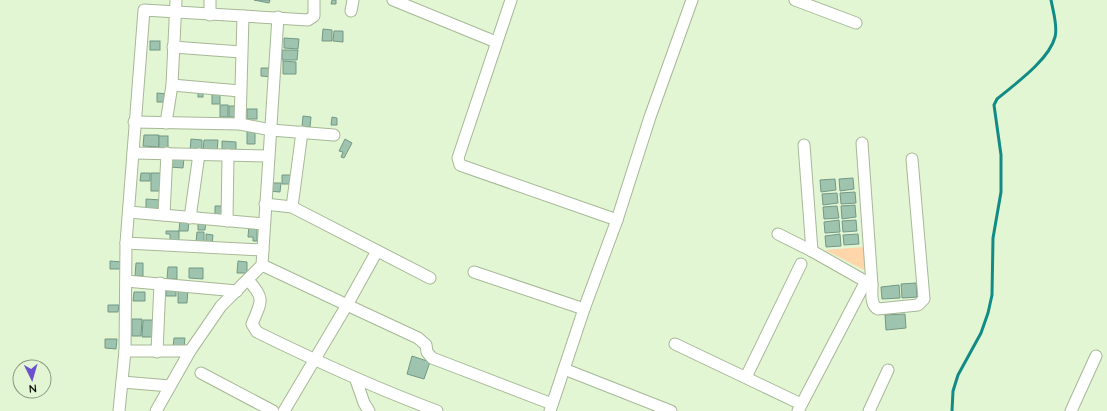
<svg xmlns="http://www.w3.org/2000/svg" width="1107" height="411" font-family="Quicksand,sans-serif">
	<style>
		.green { fill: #ffd5aa }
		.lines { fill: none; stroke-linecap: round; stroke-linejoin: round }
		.stream { stroke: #108b86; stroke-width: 3 }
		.building { fill: #9ec4b0; stroke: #739885 }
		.minor-casing { stroke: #a6b897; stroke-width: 13 }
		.minor { stroke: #fff; stroke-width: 11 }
	</style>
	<rect width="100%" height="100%" fill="#e3f6d3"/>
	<polygon class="green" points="865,247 868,272 825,250"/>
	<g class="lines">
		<path class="stream" d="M 952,411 L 953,391 L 958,375 L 981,333 L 988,313 L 992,295 L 993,238 L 1001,192 L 1001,155 L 994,105 L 997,99 C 1015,84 1049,60 1055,37 C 1058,26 1053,11 1051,0"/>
	</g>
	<g class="building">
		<polygon points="254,0 270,0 269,3"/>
		<polygon points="332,0 336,0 336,4 331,4"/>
		<polygon points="323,29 332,30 332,41 322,41"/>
		<polygon points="334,31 343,31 343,42 333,41"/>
		<polygon points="284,38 299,39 298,49 284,48"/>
		<rect x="150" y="41" width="10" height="9"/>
		<polygon points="282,50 298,50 297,60 282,60"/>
		<polygon points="283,61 296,62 296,74 283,74"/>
		<polygon points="261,68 272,68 272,77 261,76"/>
		<rect x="198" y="91" width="5" height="6"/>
		<rect x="212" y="92" width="8" height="12"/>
		<polygon points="157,93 168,94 168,102 157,102"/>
		<rect x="220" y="105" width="8" height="12"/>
		<rect x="229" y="106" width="8" height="11"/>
		<rect x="247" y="109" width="10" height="10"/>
		<polygon points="303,116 311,117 310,127 302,127"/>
		<polygon points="332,117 337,118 337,125 331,125"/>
		<polygon points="247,129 255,130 255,144 247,144"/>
		<polygon points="144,135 159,135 159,147 143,146"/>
		<rect x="159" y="136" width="9" height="13"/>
		<polygon points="191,139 202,140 202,151 190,151"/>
		<polygon points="345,139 352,143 344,158 341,157 343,152 339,151"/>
		<polygon points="204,140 218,140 217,152 203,152"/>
		<polygon points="222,141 236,142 236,153 222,153"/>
		<polygon points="170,157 184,158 183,168 170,167"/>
		<polygon points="141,173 150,173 150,181 140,181"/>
		<rect x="151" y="173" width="11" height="18"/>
		<polygon points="282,175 294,175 293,184 282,184"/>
		<polygon points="853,178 854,189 840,191 839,179"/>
		<polygon points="835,179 836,190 821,192 820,180"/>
		<polygon points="269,183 281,183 280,192 268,191"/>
		<polygon points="855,192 856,203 841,204 840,193"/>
		<polygon points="837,193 838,203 823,205 822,194"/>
		<polygon points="146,199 161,200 161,209 146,209"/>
		<polygon points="855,205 856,217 842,219 841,206"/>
		<polygon points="215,206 225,206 224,215 215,215"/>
		<polygon points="837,206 839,218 824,219 823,207"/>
		<polygon points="180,220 189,220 188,231 179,231"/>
		<polygon points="198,220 206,220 205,230 198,230"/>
		<polygon points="839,220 840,232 825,233 824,222"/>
		<polygon points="856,220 857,231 843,232 842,221"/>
		<polygon points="249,225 257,225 257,241 253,241 253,237 248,237"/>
		<polygon points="166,231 179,231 179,242 170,242 170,234 166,234"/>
		<polygon points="197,232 204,232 204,243 196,242"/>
		<polygon points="206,234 213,235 212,245 206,245"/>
		<polygon points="840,234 841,246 826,247 825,236"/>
		<polygon points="858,234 859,244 844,245 843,235"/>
		<polygon points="110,261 123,262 123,269 110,269"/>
		<polygon points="238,261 247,262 247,273 237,273"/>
		<polygon points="136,263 143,263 143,276 135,276"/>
		<polygon points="168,267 177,267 177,279 167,279"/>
		<polygon points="189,268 203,268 203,279 189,278"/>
		<polygon points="916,283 917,297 902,298 901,284"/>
		<polygon points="899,285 900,298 882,299 881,287"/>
		<rect x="166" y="287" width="10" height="9"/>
		<polygon points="178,288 188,288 187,303 178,303"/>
		<polygon points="134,292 145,292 145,301 133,301"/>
		<polygon points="108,305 119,305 118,312 108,312"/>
		<polygon points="905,314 906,328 886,330 885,315"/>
		<polygon points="132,319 142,319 141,336 132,336"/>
		<polygon points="143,320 154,320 154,337 142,337"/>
		<polygon points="174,338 185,338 184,348 173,348"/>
		<polygon points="105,339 117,339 116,349 105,348"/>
		<polygon points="412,356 430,362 424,379 407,374"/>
	</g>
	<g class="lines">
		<g class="minor-casing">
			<g id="minor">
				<polyline points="393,0 496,42"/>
				<polyline points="511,0 458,158 460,165 617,220"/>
				<polyline points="795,0 856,23"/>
				<polyline points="351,11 353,0"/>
				<polyline points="210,15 210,0"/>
				<polyline points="173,47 241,52"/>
				<polyline points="172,85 240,91"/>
				<polyline points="134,122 240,124 271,130 334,135"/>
				<polyline points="166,123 172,85 176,0"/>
				<polyline points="240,124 243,16"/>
				<polyline points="862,143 872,285"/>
				<polyline points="804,145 812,251"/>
				<polyline points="133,153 268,156"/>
				<polyline points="265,204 292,207 430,278"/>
				<polyline points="292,207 302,132"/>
				<polyline points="129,212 264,224"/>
				<polyline points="164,215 167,153"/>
				<polyline points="190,218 199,154"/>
				<polyline points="227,221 228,155"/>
				<path d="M 778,234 L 812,251 L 872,285 C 872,293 870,305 878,309 L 918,305 L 924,299 L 912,159"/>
				<polyline points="126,243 263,250"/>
				<polyline points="377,251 347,305 418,338 426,345 427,352 432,358 552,404"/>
				<polyline points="262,265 347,305 284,411"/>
				<polyline points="474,272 584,309"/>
				<path d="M 248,280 C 266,299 261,302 252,324 L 257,332 C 316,361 375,388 437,411"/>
				<polyline points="126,281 237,291"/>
				<polyline points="675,344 801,404"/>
				<polyline points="125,351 190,351"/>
				<polyline points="157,352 160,283"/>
				<polyline points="564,369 671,411"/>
				<polyline points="201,373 273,411"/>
				<polyline points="746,377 801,264"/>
				<polyline points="356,380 364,403 369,411"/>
				<polyline points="122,382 170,386"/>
				<polyline points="119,411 125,351 126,243 144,10 308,20 314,16 314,0"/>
				<polyline points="156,411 190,351 221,306 262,265 278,17"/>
				<polyline points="550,411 584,309 617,220 650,117 692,0"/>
				<polyline points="798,411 866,281"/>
				<polyline points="869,411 888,370"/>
				<polyline points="1071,411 1096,356"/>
			</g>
		</g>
		<use href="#minor" class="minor"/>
	</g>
	<g transform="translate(32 379) rotate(175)"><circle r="19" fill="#e3f6d3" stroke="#8c9a80"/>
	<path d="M0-3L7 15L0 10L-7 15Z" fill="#6b52cc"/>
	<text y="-6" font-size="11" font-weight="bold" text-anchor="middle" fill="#090f04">N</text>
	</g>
</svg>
